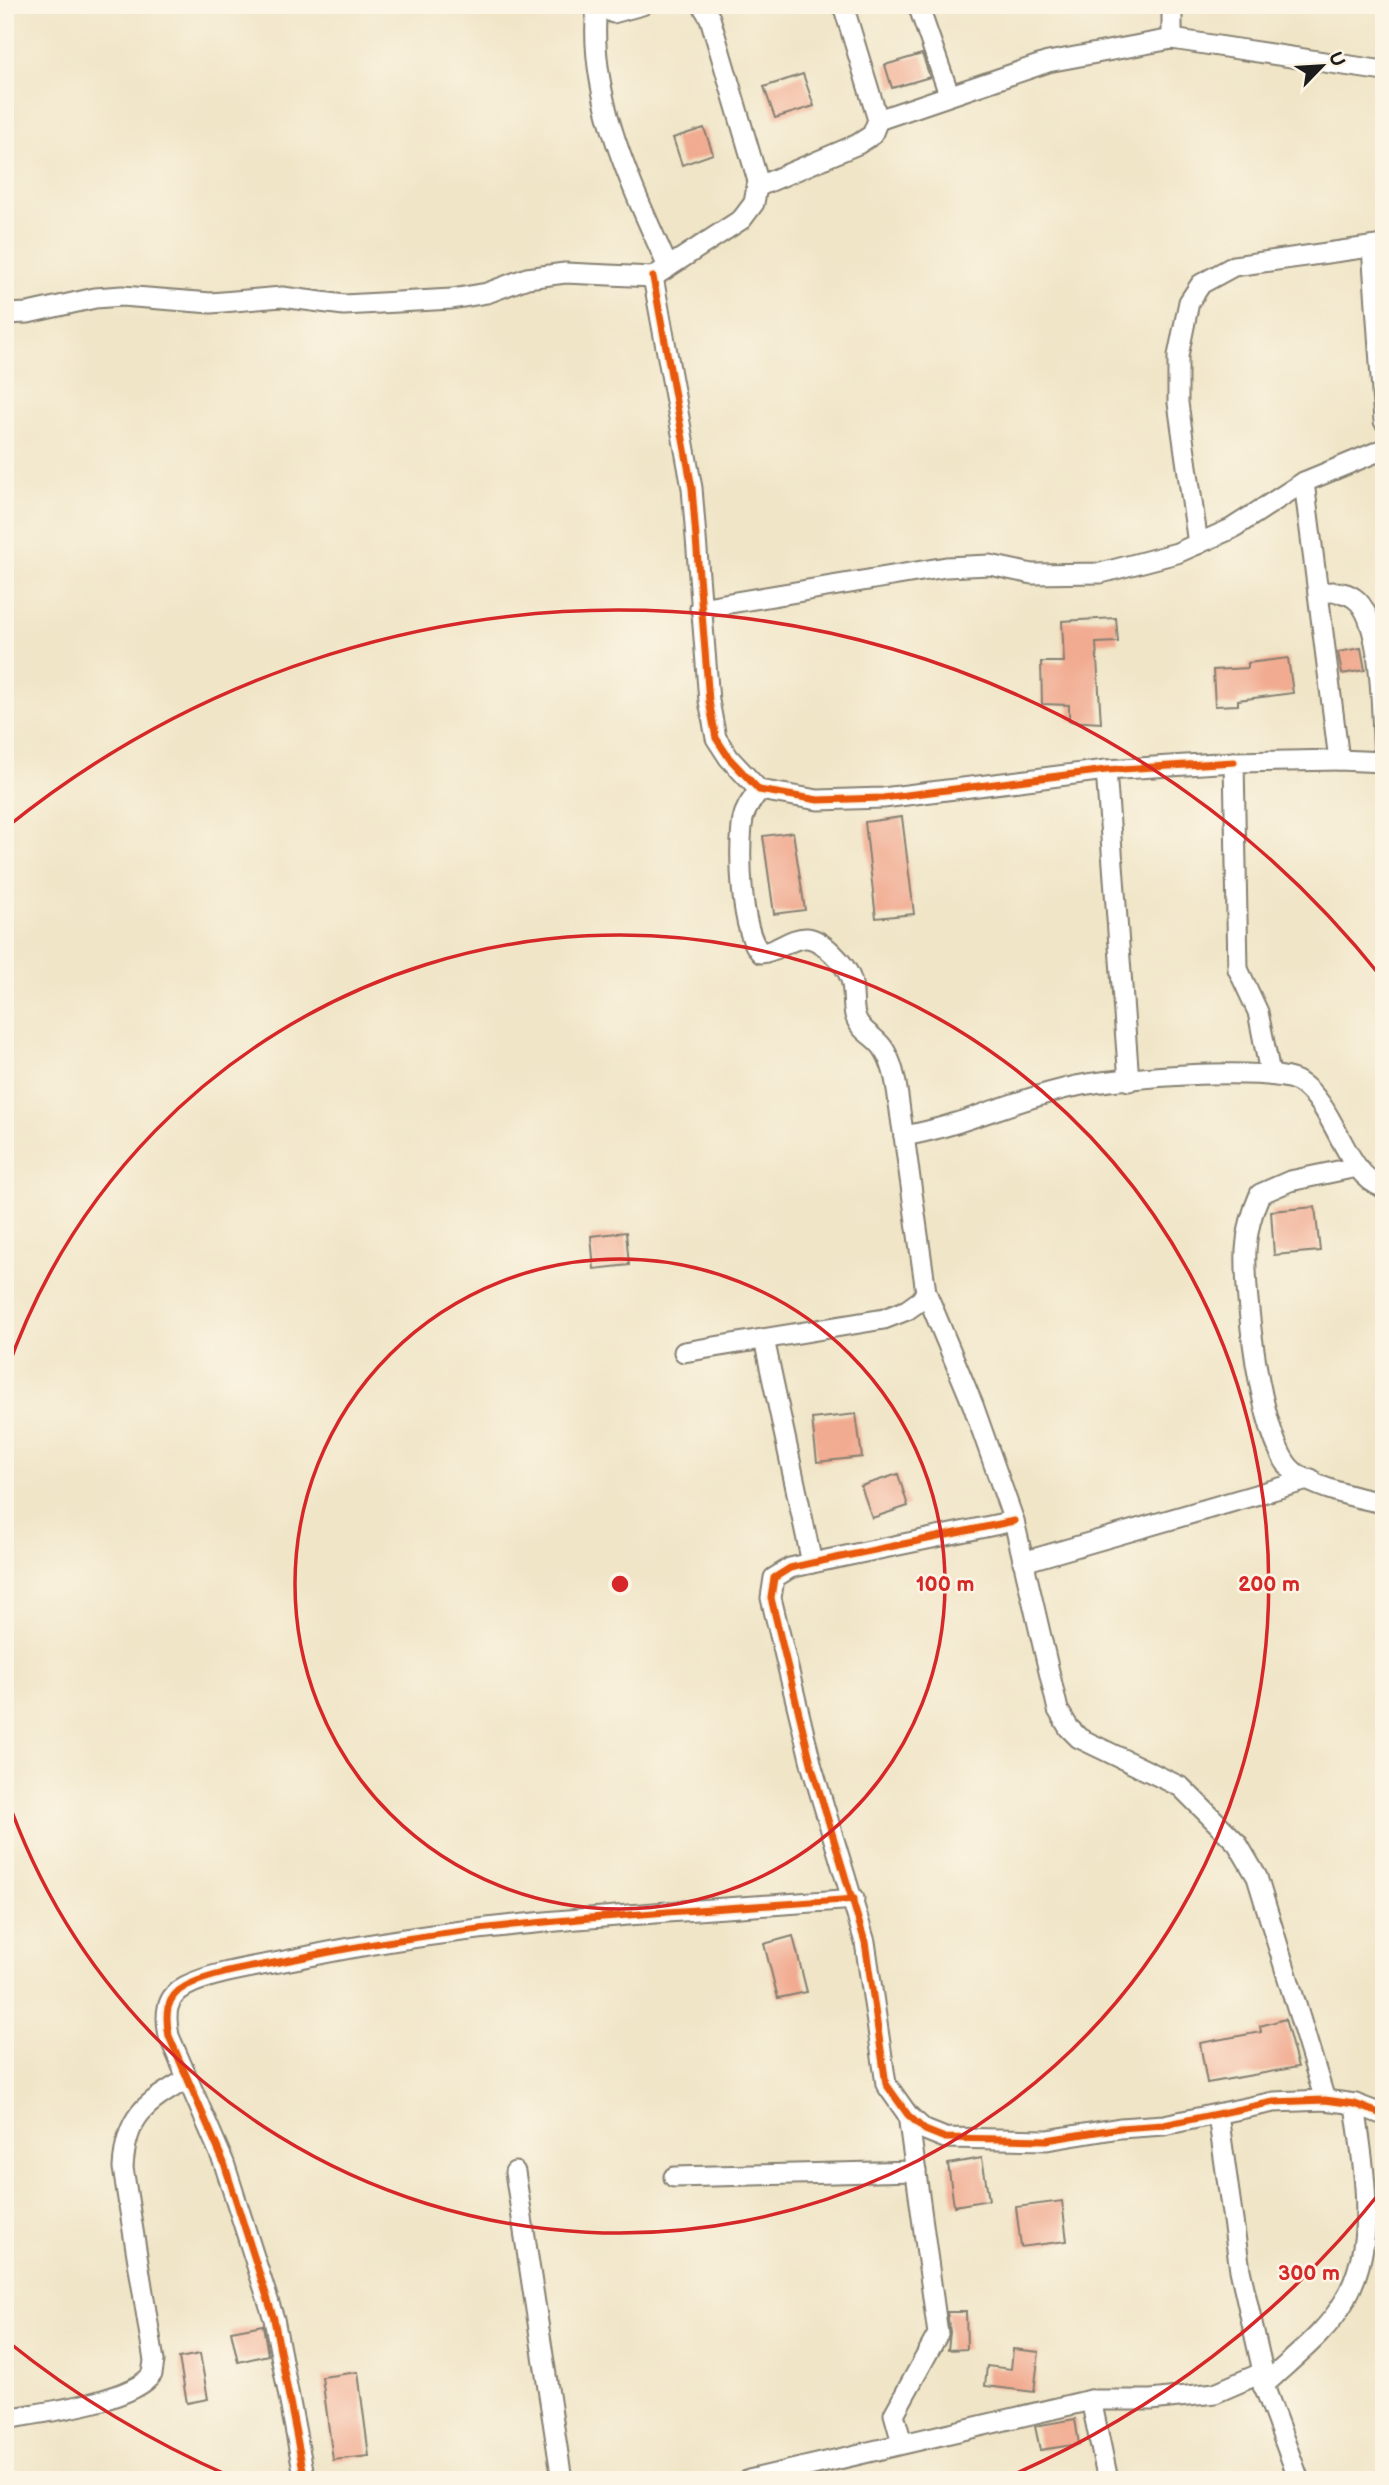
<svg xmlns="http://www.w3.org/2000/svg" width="1389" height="2485" font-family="'Balsamiq Sans',sans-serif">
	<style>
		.building { fill: #f1ab91 }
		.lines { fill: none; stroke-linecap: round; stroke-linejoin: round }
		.street-casing { stroke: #868072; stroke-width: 23 }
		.street { stroke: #fff; stroke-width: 19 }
		.cycleway-casing { stroke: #fcf5e5; stroke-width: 11 }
		.cycleway { stroke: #e8590c; stroke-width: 7 }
		.ring { fill: none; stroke: #d62828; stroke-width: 3.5 }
		.centre { fill: #d62828; stroke: #fcf5e5; stroke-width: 3.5 }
		.ring-label { font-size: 21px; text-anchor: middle; font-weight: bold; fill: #d62828; stroke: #fcf5e5; stroke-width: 5; stroke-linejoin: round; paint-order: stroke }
	</style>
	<rect width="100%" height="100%" fill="#fcf5e5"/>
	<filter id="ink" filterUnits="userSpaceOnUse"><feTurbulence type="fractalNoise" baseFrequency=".0143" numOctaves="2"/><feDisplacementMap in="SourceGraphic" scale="14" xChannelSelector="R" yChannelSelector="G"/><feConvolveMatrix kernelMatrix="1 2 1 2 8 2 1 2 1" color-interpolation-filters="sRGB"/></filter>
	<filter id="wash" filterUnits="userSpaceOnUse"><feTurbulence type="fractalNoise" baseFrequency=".00686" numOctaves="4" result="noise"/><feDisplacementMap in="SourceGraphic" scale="28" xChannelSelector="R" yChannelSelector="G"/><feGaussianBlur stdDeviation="1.57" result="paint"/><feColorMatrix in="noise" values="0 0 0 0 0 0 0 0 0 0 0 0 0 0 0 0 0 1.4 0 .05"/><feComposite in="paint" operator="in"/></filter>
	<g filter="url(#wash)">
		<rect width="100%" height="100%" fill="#f0e5c7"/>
		<g id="blocks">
			<g class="building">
				<polygon points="922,54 930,77 892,88 885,65"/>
				<polygon points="803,74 814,106 775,118 764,87"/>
				<polygon points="704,128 713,154 682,165 673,138"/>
				<polygon points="1116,618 1118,642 1096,643 1101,723 1069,721 1069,705 1042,704 1041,662 1064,662 1062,621"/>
				<polygon points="1361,648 1365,670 1342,674 1338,652"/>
				<polygon points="1288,658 1293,693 1238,700 1238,705 1215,706 1213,670 1248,668 1248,663"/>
				<polygon points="902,817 914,914 876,918 865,822"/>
				<polygon points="793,832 805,910 774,914 763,836"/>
				<polygon points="1315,1207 1320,1251 1274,1255 1271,1211"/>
				<polygon points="626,1232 629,1265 594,1269 591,1236"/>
				<polygon points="856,1414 862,1457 817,1462 812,1419"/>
				<polygon points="898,1474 908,1506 872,1518 861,1486"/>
				<polygon points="793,1936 807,1992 778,1998 764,1944"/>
				<polygon points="1285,2019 1298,2067 1207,2083 1200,2043 1261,2032 1260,2026"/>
				<polygon points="982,2158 989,2200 954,2206 948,2164"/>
				<polygon points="1062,2201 1067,2241 1021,2247 1016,2207"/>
				<polygon points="947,2312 966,2312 967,2349 948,2350 950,2332"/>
				<polygon points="263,2325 268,2355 238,2362 231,2331"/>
				<polygon points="1013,2349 1039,2352 1034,2392 985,2386 987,2366 1011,2369"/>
				<polygon points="200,2354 208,2399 187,2403 179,2358"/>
				<polygon points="358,2372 369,2456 333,2460 322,2377"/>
				<polygon points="1075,2419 1079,2444 1040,2450 1035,2426"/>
			</g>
		</g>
	</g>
	<g filter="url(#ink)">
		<use href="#blocks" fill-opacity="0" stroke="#868072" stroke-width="2"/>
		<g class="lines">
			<g class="street-casing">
				<g id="street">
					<path d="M 597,5 C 587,96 632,186 668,267"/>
					<polyline points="600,5 613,13 642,5"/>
					<polyline points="843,5 878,120 1048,62 1172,39 1384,71"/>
					<polyline points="918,5 949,94"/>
					<polyline points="1172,5 1172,39"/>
					<polyline points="757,187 858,144 872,135 878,120"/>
					<polyline points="1372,247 1384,421"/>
					<polyline points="653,277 692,488 709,701 716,738 729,758 759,790 818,800 883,798 1106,770 1234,762"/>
					<polyline points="5,314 28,313 95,298 122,296 211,303 282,297 344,305 452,299 487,293 527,278 565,273 653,277 742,219 754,203 758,181 710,18 702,5"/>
					<polyline points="1198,544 1178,403 1178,356 1189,302 1201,284 1234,266 1384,245"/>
					<path d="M 1318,593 C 1330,592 1343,590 1354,598 C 1384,618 1381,720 1384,755"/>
					<polyline points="700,608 946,567 990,565 1032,574 1101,573 1177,553 1231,529 1304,482 1384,449"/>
					<polyline points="1339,760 1384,762"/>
					<polyline points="1106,770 1129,1081"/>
					<path d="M 759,790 C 753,799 745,808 743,819 C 738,849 740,932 761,953 C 777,952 791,937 807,938 C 822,939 845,964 850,977 C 855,988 852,1003 855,1015 C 860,1033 877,1036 885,1051 C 899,1075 898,1109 904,1136 C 962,1126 1015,1099 1072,1087 C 1109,1078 1271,1065 1299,1082 C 1337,1106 1343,1174 1384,1188"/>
					<polyline points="1270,1073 1258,1012 1238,969 1234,762 1339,760 1304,482"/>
					<path d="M 1357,1167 L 1290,1181 L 1260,1194 C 1252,1212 1247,1231 1246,1250 C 1244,1295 1260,1435 1290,1468 C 1306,1486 1360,1499 1384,1503"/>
					<polyline points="926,1292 973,1405 1014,1521 1058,1710 1069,1728 1079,1738 1181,1787 1237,1843 1257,1877 1325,2100"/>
					<polyline points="764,1339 812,1563"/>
					<polyline points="684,1352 884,1319 907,1310 921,1300 926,1292 904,1136"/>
					<polyline points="1014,1521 812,1563 790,1568 774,1578 771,1598 812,1767 865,1942 886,2084 908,2115 925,2130 945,2138 1047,2140 1120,2128 1164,2125 1274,2102 1325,2100 1355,2104 1384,2115"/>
					<polyline points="1023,1562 1311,1479"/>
					<polyline points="515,2172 562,2480"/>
					<polyline points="674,2177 916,2171"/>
					<polyline points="1260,2375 1299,2480"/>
					<path d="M 1263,2386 C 1291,2359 1326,2334 1345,2300 C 1379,2240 1363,2168 1355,2104"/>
					<polyline points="1091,2400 1108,2480"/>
					<path d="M 5,2419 C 39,2413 133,2402 152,2374 L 154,2361 L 123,2168 C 126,2115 145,2104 187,2079"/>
					<polyline points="902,2443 894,2414 938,2334 908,2115"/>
					<path d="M 305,2480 L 274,2319 L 224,2163 L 169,2036 C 165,2015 165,1997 186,1986 C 215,1971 268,1965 300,1958 C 481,1919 670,1913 854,1899"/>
					<polyline points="749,2480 1091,2400 1151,2400 1215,2393 1259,2374 1262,2367 1240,2270 1218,2115"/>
				</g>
			</g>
			<use href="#street" class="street"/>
			<g class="cycleway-casing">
				<g id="cycleway">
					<polyline points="653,277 692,488 709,701 716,738 729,758 759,790 818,800 883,798 1106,770 1234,762"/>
					<polyline points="1014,1521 812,1563 790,1568 774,1578 771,1598 812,1767 865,1942 886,2084 908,2115 925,2130 945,2138 1047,2140 1120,2128 1164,2125 1274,2102 1325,2100 1355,2104 1384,2115"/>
					<path d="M 305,2480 L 274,2319 L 224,2163 L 169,2036 C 165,2015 165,1997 186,1986 C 215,1971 268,1965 300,1958 C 481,1919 670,1913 854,1899"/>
				</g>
			</g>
			<use href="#cycleway" class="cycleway"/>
		</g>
	</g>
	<g class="ring">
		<circle cx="620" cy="1584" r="325"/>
		<path d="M6 1373A649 649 0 1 1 6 1795"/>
		<path d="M1382 2190A974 974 0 0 1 1008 2477M232 2477A974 974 0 0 1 7 2341M7 827A974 974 0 0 1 1382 978"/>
	</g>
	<circle cx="620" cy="1584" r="10" class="centre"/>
	<g class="ring-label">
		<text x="945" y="1591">100 m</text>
		<text x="1269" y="1591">200 m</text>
		<text x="1309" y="2280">300 m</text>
	</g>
	<rect width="1389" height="2485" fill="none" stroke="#fcf5e5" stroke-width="28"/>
	<g transform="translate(1322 66) rotate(65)" stroke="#fcf5e5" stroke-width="5" paint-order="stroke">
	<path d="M0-5L12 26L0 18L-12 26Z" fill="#1c1c1c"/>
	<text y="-10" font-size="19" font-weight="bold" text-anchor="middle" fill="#1c1c1c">U</text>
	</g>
</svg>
